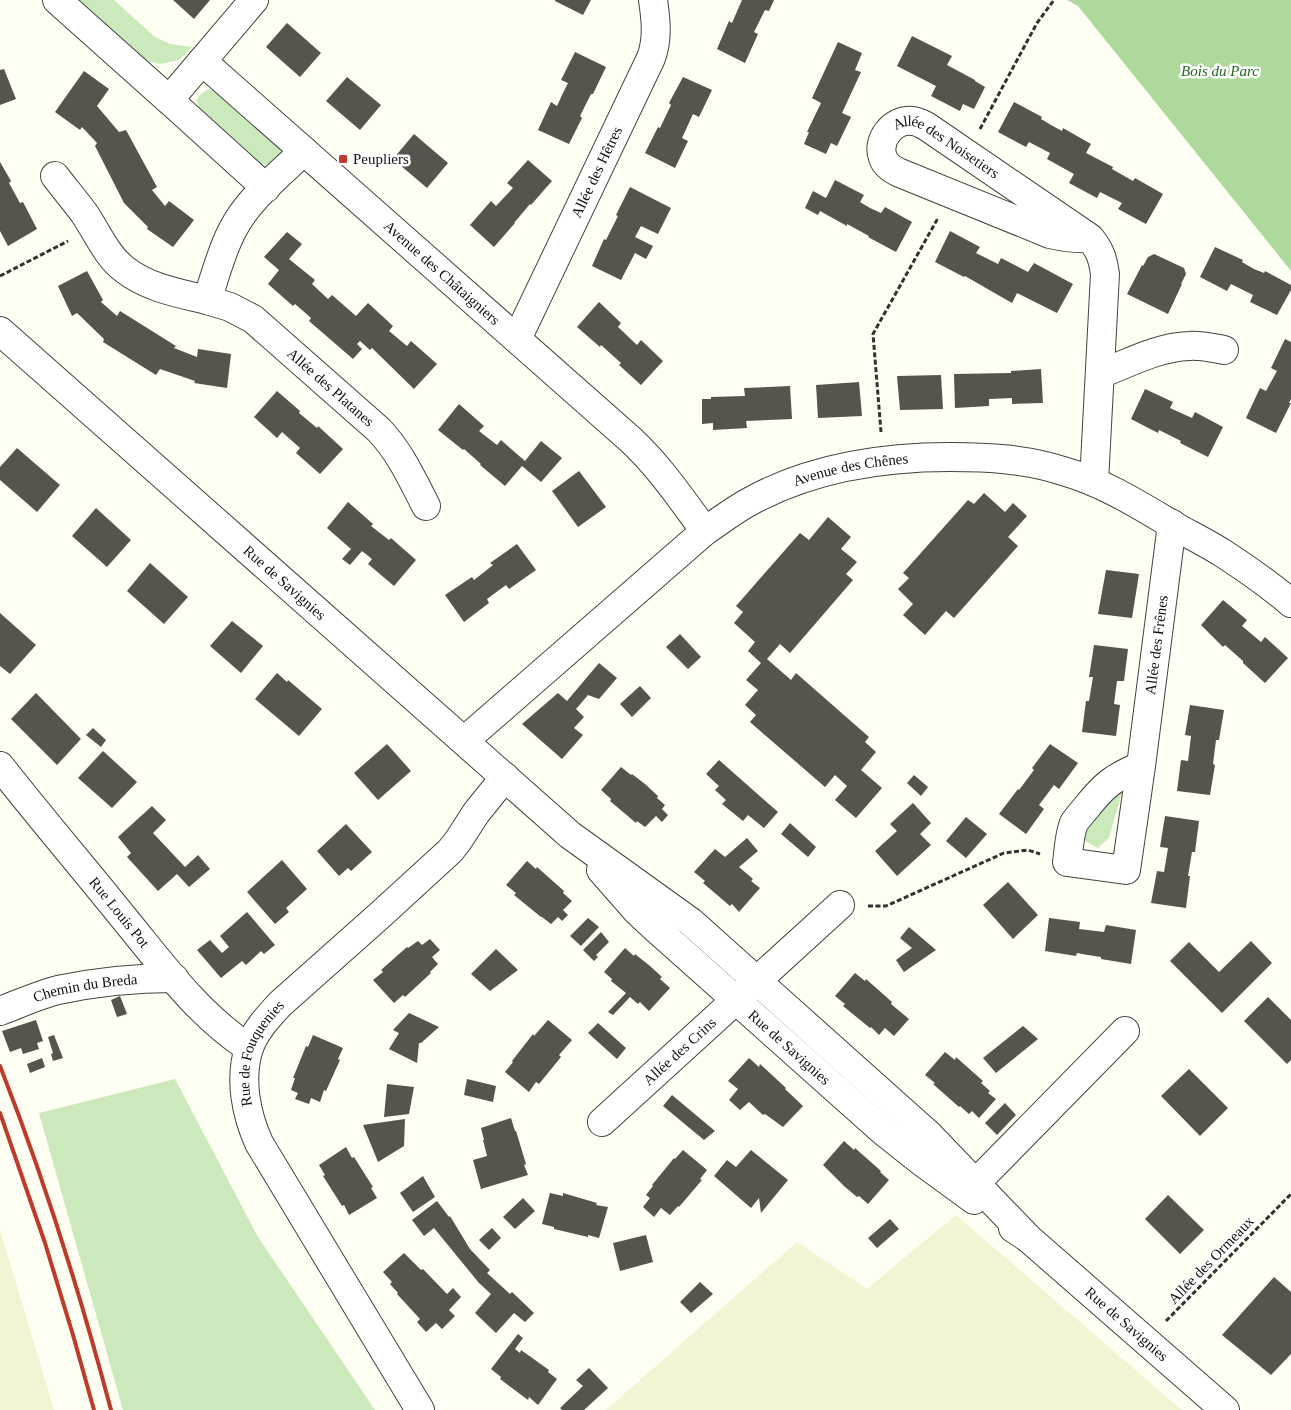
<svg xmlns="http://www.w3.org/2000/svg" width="1291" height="1410" font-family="'Times New Roman',serif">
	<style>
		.farmland { fill: #f2f4d3 }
		.green { fill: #cce9bc }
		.forest { fill: #aed99c }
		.building { fill: #58534c }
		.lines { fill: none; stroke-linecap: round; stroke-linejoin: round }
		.minor-casing { stroke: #434343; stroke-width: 30 }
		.path { stroke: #323232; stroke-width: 3; stroke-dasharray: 5 2.5; stroke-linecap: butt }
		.minor { stroke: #fff; stroke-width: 28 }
		.rail { stroke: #bd3b2a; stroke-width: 4 }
		.poi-dot { fill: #bd3b2a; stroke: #fff; stroke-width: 2 }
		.labels { text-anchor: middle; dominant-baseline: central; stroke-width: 5; stroke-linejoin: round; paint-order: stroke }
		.park-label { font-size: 15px; font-style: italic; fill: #246621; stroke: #fff }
		.street-label { font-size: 15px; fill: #101010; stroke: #fff }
		.poi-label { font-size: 15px; fill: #101010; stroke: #fff; text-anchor: start }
	</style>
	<rect width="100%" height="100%" fill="#fffef2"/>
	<g class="farmland">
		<polygon points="956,1215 1182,1410 606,1410 797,1242 867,1289"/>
		<polygon points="0,1230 54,1410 0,1410"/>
	</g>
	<g class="green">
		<polygon points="79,0 114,0 155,37 170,44 192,47 179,60 160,64 143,60"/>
		<polygon points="208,89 224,93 281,145 281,158 275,164 259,164 199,112 197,99 201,94"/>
		<polygon points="1111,791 1122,792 1109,838 1098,848 1085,841 1086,825"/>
		<polygon points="175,1079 258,1237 375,1410 123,1410 39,1113"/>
	</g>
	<polygon class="forest" points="1067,0 1291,0 1291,271 1078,6"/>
	<g class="building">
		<polygon points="173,0 210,0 194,19"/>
		<polygon points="555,0 591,0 583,15 555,1"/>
		<polygon points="742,0 774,0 769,11 765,10 754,32 758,34 745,63 717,49 729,21 732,23"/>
		<polygon points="287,23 321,53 300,77 266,47"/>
		<polygon points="912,36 952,56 947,65 975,80 975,81 985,87 974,109 963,104 960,111 931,96 936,86 897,66"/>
		<polygon points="838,42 862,53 855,70 861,72 842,113 851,117 837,146 831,143 826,154 804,144 809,132 807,132 821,103 812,98"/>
		<polygon points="575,52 606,67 593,94 591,94 580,116 582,118 569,144 538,130 551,102 557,106 563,93 568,83 561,80"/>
		<polygon points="4,69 16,99 0,105 0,70"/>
		<polygon points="84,71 109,89 97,106 119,132 126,130 157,187 152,190 165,206 169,201 194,220 173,247 147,229 148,227 124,203 95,146 97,143 82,127 80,130 55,112"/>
		<polygon points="347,77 381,105 360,130 326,101"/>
		<polygon points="683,77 712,90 699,117 693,114 688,125 682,138 688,141 675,168 645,153 658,127 660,128 671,105 669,103"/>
		<polygon points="1014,102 1042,117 1041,119 1051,125 1062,131 1063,128 1091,144 1086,153 1113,167 1112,169 1133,181 1135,178 1163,194 1146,224 1118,209 1122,203 1100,192 1097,198 1069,183 1074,174 1047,159 1050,153 1029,142 1026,147 998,132"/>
		<polygon points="414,134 448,163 427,188 393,159"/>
		<polygon points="528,160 552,181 531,205 530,204 514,223 515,223 494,247 470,225 491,201 496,206 513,188 507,183"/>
		<polygon points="0,162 11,181 9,183 20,203 23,202 37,229 8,246 0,231"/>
		<polygon points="835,180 864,195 860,202 870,208 881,213 885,207 912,222 896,252 868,237 869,236 847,224 847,226 820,211 818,215 805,208 813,191 826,198"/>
		<polygon points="630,187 671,208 658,234 641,226 635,237 653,246 646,259 635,253 621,280 592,266 604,239 606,240 618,216 616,215"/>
		<polygon points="950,231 980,247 976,253 998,264 1001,258 1028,272 1034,263 1073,284 1057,313 1017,293 1012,303 965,276 964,277 935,262"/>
		<polygon points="287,232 302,244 289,259 315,280 312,284 328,299 332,295 356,316 368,303 393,326 389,331 407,346 411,341 437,364 414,389 372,348 370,350 360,341 357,344 362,349 353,359 309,321 311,318 302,310 295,304 293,306 268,284 279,270 264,257"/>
		<polygon points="1215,247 1243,260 1242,262 1254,269 1264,273 1265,271 1291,285 1291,290 1277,315 1250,302 1253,295 1231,284 1227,291 1200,277"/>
		<polygon points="1154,254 1184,268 1186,274 1181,284 1182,284 1168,314 1127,294 1142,265 1143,266 1148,257"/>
		<polygon points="87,271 103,300 101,302 117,316 120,311 176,346 174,348 197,357 198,349 231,354 227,388 194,383 195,381 160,369 156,375 103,342 104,339 77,313 72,316 58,286"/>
		<polygon points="599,302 621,323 618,327 637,345 641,340 663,361 641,385 619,365 621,363 601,345 600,347 577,327"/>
		<polygon points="1285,339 1291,342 1291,399 1289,403 1291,403 1276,433 1246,418 1260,388 1266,391 1277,371 1271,368"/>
		<polygon points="1041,369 1043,403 1012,404 1012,398 989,399 989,406 955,408 954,374 1011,373 1011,371"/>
		<polygon points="941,375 943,409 900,410 897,376"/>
		<polygon points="859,382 862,416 818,418 816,385"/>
		<polygon points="790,386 792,419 746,421 747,428 713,430 713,423 702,424 702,399 711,399 711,397 745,396 744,388"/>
		<polygon points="1145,389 1173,402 1170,408 1192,418 1195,412 1223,427 1208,457 1180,443 1181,441 1159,430 1158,433 1131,419"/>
		<polygon points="277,391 300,411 299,413 317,428 318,426 343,449 320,474 296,453 300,448 282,432 277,438 254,417"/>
		<polygon points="459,404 484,426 479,431 497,445 501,440 525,461 541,441 562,458 541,482 522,466 505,486 480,465 481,464 464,449 463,450 438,430"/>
		<polygon points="17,448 60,485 37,512 0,480 0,467"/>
		<polygon points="579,471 606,507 578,527 552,491"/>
		<polygon points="984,493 1005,512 1013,503 1027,516 1008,537 1018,546 954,618 946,611 925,635 903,615 913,604 898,589 909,578 903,573 968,500 974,504"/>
		<polygon points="348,502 373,524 371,526 389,540 391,538 416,560 394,586 368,564 372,559 362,551 350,565 342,559 351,549 327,528"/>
		<polygon points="96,508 131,540 107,567 72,536"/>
		<polygon points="828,517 851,537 841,549 857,562 846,574 853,580 790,653 780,644 767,659 791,680 796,673 869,737 865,742 876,752 861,770 882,788 856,818 835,800 847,786 835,775 825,787 750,722 756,715 745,705 758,690 746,680 761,663 748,651 755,642 734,623 743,612 736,606 800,533 809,540"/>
		<polygon points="517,544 536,570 509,589 506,585 487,599 489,603 464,622 445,595 472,577 474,580 483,573 493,565 490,563"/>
		<polygon points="150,563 188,597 164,624 127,591"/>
		<polygon points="1106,570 1139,574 1132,618 1098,614"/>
		<polygon points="1223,600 1247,620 1242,626 1261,642 1265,637 1288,658 1265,683 1243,663 1243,661 1225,645 1223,647 1201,625"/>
		<polygon points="0,613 36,645 10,674 0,666"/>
		<polygon points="232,621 263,646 241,673 210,646"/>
		<polygon points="680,634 701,657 688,669 666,647"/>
		<polygon points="1094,645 1128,649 1124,681 1117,681 1114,704 1120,705 1116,736 1082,732 1086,701 1089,701 1093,677 1089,677"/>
		<polygon points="599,663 617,678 599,699 588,695 576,709 584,717 574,728 583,735 562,759 522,724 558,693 567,701"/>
		<polygon points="277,673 287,682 288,680 322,709 299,736 255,699"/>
		<polygon points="640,686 651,698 632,717 620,704"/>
		<polygon points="36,693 81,739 57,765 11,719"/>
		<polygon points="1190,705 1224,710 1219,740 1216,740 1213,764 1215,765 1210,795 1177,791 1181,760 1188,761 1191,736 1185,735"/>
		<polygon points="93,728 106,740 101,747 86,735"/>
		<polygon points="387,744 411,771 378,800 354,773"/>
		<polygon points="1050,744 1078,763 1059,789 1054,785 1039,805 1044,809 1026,834 999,814 1018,789 1019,790 1034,770 1032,768"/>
		<polygon points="103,751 137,782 112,808 78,778"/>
		<polygon points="719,760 778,812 764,828 748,815 743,821 722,804 726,800 715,790 719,786 706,774"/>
		<polygon points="621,767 631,775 632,774 645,784 658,796 657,798 665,805 662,809 668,815 662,822 656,816 645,827 637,821 636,823 610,801 611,799 601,790"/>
		<polygon points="914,775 928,787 921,796 907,783"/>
		<polygon points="913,803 931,823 920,834 931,845 897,876 875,851 897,831 890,824"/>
		<polygon points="152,806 166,820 153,833 185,867 198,855 210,869 189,887 177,874 158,891 127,857 131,853 118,837"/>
		<polygon points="1165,816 1199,821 1195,852 1192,852 1188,876 1190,876 1186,908 1151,903 1157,871 1164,872 1168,848 1160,847"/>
		<polygon points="966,817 987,834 966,858 946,841"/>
		<polygon points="790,823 816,847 808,857 781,834"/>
		<polygon points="346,824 372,852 351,871 348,868 339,876 317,851"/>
		<polygon points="747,838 758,851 739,867 753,879 751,881 760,888 739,912 732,904 730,906 703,883 705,881 694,872 715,849 725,857"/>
		<polygon points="282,860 307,889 286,908 289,912 275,924 247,892"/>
		<polygon points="527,861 536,869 537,867 564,891 563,893 572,901 563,910 568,915 562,921 558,917 551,924 542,917 541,917 514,895 516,893 506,885"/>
		<polygon points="1008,882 1038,915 1013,939 983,905"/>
		<polygon points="247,912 275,945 264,954 261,951 246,965 242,961 221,978 197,950 210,940 222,953 229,947 220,936"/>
		<polygon points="588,918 599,927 581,946 570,936"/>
		<polygon points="1049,918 1080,922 1079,929 1104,932 1106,925 1136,930 1131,964 1101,959 1101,957 1088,955 1077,953 1076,956 1045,951"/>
		<polygon points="909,927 936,950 904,972 896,960 912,948 900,938"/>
		<polygon points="601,932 609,942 596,955 598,957 594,961 583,950"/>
		<polygon points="430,939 440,950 432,957 438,964 430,972 431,973 405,997 403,995 394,1003 373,980 383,972 381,970 407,947 408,948 418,941 422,945"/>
		<polygon points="1251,941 1272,963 1222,1013 1170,961 1189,942 1219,972"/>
		<polygon points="625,948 634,956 635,954 650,966 662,977 660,979 670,988 649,1011 640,1002 638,1004 630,997 613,1015 608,1012 626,993 611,981 612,979 604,972"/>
		<polygon points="496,949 518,970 490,991 471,974"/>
		<polygon points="855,973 865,981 866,979 892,1002 891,1004 909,1019 894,1036 885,1028 879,1035 871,1027 870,1028 843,1006 845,1004 835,996"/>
		<polygon points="120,996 127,1014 117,1017 111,1000"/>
		<polygon points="1268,997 1291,1020 1291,1060 1287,1064 1244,1021"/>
		<polygon points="409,1013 439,1027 421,1043 419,1043 417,1063 389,1049 399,1033 393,1030"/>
		<polygon points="36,1020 43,1041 37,1043 39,1049 23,1054 21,1048 10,1052 2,1031"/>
		<polygon points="548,1020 572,1040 559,1055 561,1057 539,1084 536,1082 529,1092 505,1072 513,1062 512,1061 533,1034 534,1036"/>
		<polygon points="598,1023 626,1048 617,1059 588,1033"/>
		<polygon points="1023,1026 1038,1039 996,1073 983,1058"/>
		<polygon points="54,1035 63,1058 53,1061 51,1054 53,1053 48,1037"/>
		<polygon points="313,1035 343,1048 338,1059 340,1060 326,1091 324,1090 320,1102 311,1098 309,1104 295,1099 298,1093 291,1090 295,1078 293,1078 306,1046 308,1047"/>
		<polygon points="945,1052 955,1060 956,1057 983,1081 981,1083 990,1091 988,1093 996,1099 979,1118 972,1111 969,1114 960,1106 959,1107 933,1084 935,1083 925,1075"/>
		<polygon points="42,1058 45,1067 30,1073 27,1064"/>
		<polygon points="749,1058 759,1067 760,1064 786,1088 785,1089 803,1106 783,1127 765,1114 763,1115 749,1102 740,1110 729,1100 738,1089 728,1081"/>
		<polygon points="1189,1069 1228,1108 1200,1136 1161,1096"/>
		<polygon points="467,1079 496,1086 493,1102 464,1095"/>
		<polygon points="387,1084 414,1087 409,1114 384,1117"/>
		<polygon points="672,1095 715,1131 704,1140 663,1106"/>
		<polygon points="1005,1103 1016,1115 997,1135 985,1123"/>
		<polygon points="511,1118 515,1131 516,1131 526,1164 524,1165 528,1175 481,1189 473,1160 487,1156 483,1140 484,1140 481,1128"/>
		<polygon points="405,1119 404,1146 378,1162 363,1125"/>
		<polygon points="844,1141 854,1150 855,1148 881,1171 880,1172 889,1180 868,1204 859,1196 857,1197 844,1186 823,1165"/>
		<polygon points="346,1147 352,1158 354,1157 373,1187 371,1188 377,1198 349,1215 344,1205 342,1206 323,1176 325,1175 319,1165"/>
		<polygon points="683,1150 707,1170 700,1179 702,1180 679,1207 678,1206 670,1215 661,1208 654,1217 643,1207 650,1198 646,1195 653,1186 652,1185 674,1158 675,1159"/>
		<polygon points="751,1150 788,1180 761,1213 759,1198 751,1208 714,1176 727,1160 736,1167"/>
		<polygon points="423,1176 435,1197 413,1212 400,1193"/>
		<polygon points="550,1193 563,1196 563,1193 597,1203 596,1205 608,1207 599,1238 588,1235 588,1237 554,1229 554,1227 542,1224"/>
		<polygon points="1168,1195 1204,1230 1180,1254 1145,1219"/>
		<polygon points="523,1198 535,1211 515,1229 503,1217"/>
		<polygon points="437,1201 449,1217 450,1216 470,1249 490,1270 487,1273 510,1294 512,1292 534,1313 525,1322 514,1313 496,1333 475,1313 491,1294 479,1283 434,1228 424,1236 412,1220"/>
		<polygon points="890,1219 899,1229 877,1248 868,1238"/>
		<polygon points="492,1228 501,1238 489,1250 479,1240"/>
		<polygon points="646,1235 653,1262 620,1271 613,1243"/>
		<polygon points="404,1253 421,1270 423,1269 447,1294 453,1288 461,1297 449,1310 455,1316 442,1329 436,1323 426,1332 417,1322 420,1319 397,1294 398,1293 390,1284 392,1282 383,1272"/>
		<polygon points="1274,1277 1291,1292 1291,1354 1271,1375 1222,1335"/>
		<polygon points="700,1282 713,1294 691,1313 680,1302"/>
		<polygon points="518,1334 523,1338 515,1349 520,1353 521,1350 549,1370 548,1372 557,1379 538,1405 529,1397 528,1400 500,1379 501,1377 491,1369"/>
		<polygon points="589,1368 608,1388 584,1410 562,1410 560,1408 583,1386 576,1380"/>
	</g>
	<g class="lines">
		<g class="minor-casing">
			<g id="minor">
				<polyline points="57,0 169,100 254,0"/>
				<path id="s1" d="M 202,61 L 631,440 C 660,467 682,500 705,531"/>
				<polyline points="169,100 266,188"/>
				<path id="s2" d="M 304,151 C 279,175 248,199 232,231 C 221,252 215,277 207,300 L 230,307 L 253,319 L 379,430 C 400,452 412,479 426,506"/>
				<path d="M 55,176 C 65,189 75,201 84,213 C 97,232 106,255 124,269 C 148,288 178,293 207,300"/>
				<path id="s3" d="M 1090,238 C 1076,239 1063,237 1050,234 L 900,173 C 893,170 886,166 883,158 C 876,140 893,119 912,121 C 917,121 922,124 926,126 L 1090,238 C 1100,250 1103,259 1105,274 L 1094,482"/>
				<path id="s4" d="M 0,331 L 570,835 L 691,922 L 929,1135 L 1028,1238"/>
				<path id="s5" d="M 517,339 L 651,58 C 658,39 656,20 653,0"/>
				<path d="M 1100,374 C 1129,363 1158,347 1189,346 C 1201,345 1212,348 1224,350"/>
				<path id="s6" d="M 464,741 L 705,531 C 720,521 734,510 749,502 C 810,468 881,457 950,457 C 988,457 1027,459 1063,471 C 1102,482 1136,503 1171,524 C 1188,534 1207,543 1224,554 C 1247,569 1270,585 1291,603"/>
				<path id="s7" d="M 0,766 C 40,817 82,866 123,917 C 161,963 198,1015 249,1048"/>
				<path id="s8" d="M 1141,766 C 1114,777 1104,785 1086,808 C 1082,813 1077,818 1074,823 C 1069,835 1069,849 1067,862 L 1126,870 L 1141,766 L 1172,524"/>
				<path id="s9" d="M 601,870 L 637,911 L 653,926 L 883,1131 L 922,1162 L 974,1200"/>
				<path id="s10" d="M 0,1011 C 19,1004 38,995 58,990 C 96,982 135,978 174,978"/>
				<path id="s11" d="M 602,1122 L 840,905"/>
				<polyline points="966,1193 1125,1031"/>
				<path id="s12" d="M 1013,1228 L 1028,1238 L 1225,1410"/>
				<path id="s13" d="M 420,1410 L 259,1143 C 246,1114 239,1079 249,1048 C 255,1031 268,1017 280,1004 L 379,916 L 450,851 L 458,841 L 476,813 L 505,777"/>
			</g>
		</g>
		<g class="path">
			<polyline points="980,129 1037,23 1054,0"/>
			<polyline points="0,276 68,241"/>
			<polyline points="881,432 873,334 938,218"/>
			<polyline points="868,906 886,906 1004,853 1028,850 1040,854"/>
			<polyline points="1166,1321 1291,1194"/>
		</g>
		<use href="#minor" class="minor"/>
		<g class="rail">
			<path d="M 0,1066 C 44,1178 80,1293 111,1410"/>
			<polyline points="0,1113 45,1243 73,1335 94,1410"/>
		</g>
	</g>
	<rect class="poi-dot" x="338" y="154" width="10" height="10" rx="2.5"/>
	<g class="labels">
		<g class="park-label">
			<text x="1220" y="71">Bois du Parc</text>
		</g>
		<g class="street-label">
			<text stroke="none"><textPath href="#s3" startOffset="322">Allée des Noisetiers</textPath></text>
			<text stroke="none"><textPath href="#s5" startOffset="185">Allée des Hêtres</textPath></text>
			<text stroke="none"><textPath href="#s1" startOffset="320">Avenue des Châtaigniers</textPath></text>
			<text stroke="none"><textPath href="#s2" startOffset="335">Allée des Platanes</textPath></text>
			<text stroke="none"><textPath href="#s6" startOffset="480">Avenue des Chênes</textPath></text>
			<text stroke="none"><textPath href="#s4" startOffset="380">Rue de Savignies</textPath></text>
			<text stroke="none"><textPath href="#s8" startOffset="416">Allée des Frênes</textPath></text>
			<text stroke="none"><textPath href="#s7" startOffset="189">Rue Louis Pot</textPath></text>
			<text stroke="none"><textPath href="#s10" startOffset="89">Chemin du Breda</textPath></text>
			<text stroke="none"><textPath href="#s9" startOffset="259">Rue de Savignies</textPath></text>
			<text stroke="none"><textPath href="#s11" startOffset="105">Allée des Crins</textPath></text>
			<text stroke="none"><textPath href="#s13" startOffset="408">Rue de Fouquenies</textPath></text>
			<text transform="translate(1211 1260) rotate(-46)">Allée des Ormeaux</text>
			<text stroke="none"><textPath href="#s12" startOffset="149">Rue de Savignies</textPath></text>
		</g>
		<g class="poi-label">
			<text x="353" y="159">Peupliers</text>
		</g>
	</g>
</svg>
